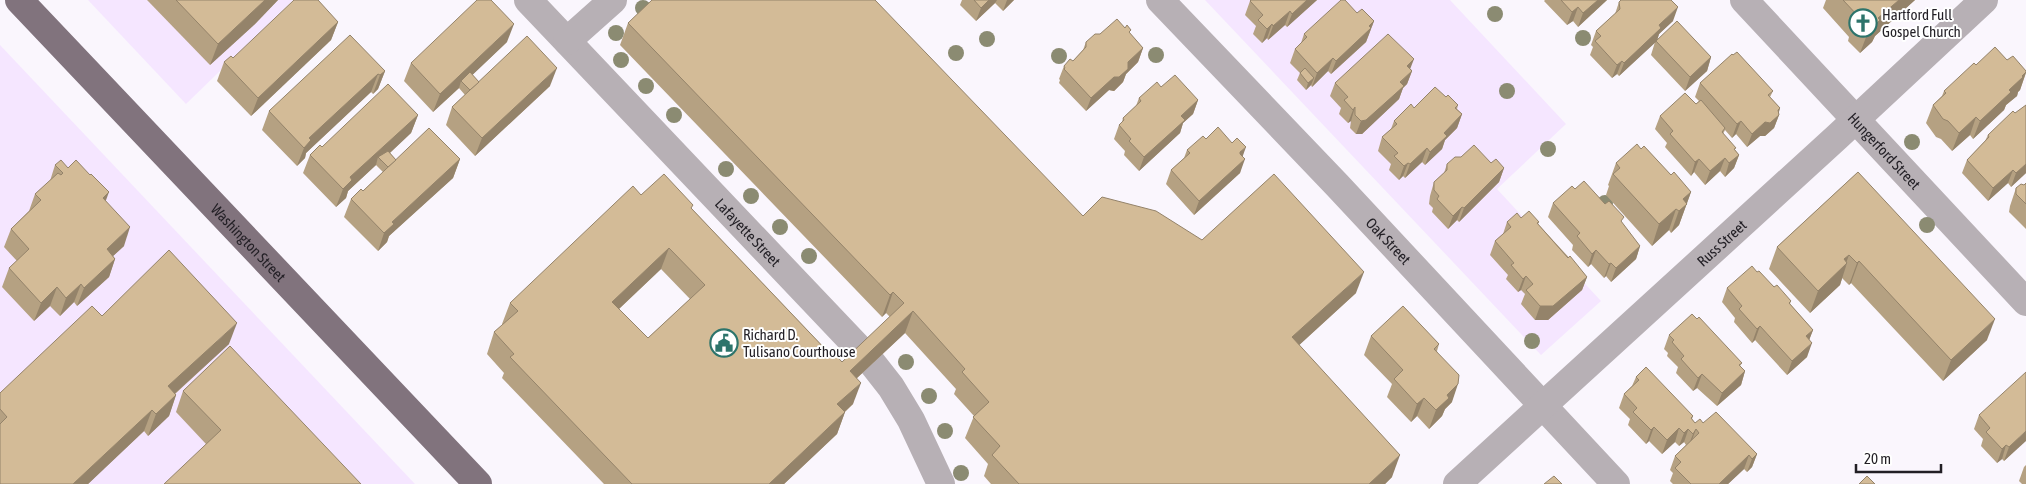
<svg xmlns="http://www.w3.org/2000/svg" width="2026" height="484" font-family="'Asap Condensed',sans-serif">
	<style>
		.built { fill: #f5e6ff }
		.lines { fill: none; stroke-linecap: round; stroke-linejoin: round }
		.minor { stroke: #b7b0b5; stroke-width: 28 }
		.major { stroke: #81737d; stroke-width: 28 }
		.tree { fill: #8b8b72 }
		.wall { fill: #b5a182; fill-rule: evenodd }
		.shaded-wall { fill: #94836a }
		.building { fill: #d3bb97; stroke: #94836a; fill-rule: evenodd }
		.labels { text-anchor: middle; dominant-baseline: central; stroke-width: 4; stroke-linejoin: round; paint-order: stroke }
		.poi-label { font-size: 15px; fill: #221f25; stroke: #fff; text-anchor: start }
		.street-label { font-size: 15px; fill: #221f25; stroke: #fff }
	</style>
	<rect width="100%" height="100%" fill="#faf6fd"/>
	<g class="built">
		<polygon points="88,0 293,0 186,104"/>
		<polygon points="1205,0 1450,0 1566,124 1497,189 1601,301 1541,355"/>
		<polygon points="0,45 415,484 0,484"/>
	</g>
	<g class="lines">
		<g class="minor">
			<path id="s1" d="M 528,0 L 869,359 L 891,387 L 911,420 L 941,484"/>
			<path id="s2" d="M 1160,0 L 1337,185 L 1616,484"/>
			<path id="s3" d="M 1744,0 L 2026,302"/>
			<polyline points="567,41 613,0"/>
			<path id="s4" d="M 1457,484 L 1837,137 L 1984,0"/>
		</g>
		<path class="major" id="s5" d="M 19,0 L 478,484"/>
	</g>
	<g class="tree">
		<circle cx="643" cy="8" r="8"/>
		<circle cx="1495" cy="14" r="8"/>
		<circle cx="616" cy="33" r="8"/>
		<circle cx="1583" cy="38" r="8"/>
		<circle cx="987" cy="39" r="8"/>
		<circle cx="956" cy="53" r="8"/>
		<circle cx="1156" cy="55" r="8"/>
		<circle cx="1059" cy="56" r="8"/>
		<circle cx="621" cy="60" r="8"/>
		<circle cx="646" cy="86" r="8"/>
		<circle cx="1507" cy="91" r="8"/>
		<circle cx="674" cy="115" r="8"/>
		<circle cx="1912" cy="142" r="8"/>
		<circle cx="1548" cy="149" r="8"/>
		<circle cx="726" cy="169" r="8"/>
		<circle cx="751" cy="196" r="8"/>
		<circle cx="1605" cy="203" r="8"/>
		<circle cx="1927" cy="225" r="8"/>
		<circle cx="780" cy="227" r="8"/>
		<circle cx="809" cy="256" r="8"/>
		<circle cx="1532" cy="341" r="8"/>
		<circle cx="906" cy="362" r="8"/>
		<circle cx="929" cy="396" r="8"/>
		<circle cx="945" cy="431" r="8"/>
		<circle cx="961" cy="473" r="8"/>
	</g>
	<g class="wall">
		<polygon points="147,0 278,0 255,24 210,65"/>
		<polygon points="962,0 1014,0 1003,11 995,3 976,21 960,5"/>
		<polygon points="1251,0 1317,0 1287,27 1285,25 1268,40 1267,38 1262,43 1253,34 1256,26 1245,15 1250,1"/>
		<polygon points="1545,0 1607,0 1578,27 1573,21 1567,25 1544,1"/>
		<polygon points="1826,0 1915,0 1875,36 1872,42 1860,53 1848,41 1849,37 1823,8"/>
		<polygon points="1619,2 1673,21 1659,34 1657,40 1711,57 1707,71 1685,91 1651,55 1655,42 1619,76 1617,74 1612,78 1590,55 1593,47 1591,45 1596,31 1615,14"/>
		<polygon points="1357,13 1374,21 1366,42 1331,74 1328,71 1312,87 1311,85 1306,90 1297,80 1300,73 1290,63 1295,49 1301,43 1304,34"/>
		<polygon points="338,22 331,40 251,116 217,81 224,62 233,58"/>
		<path d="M 628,23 L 1083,216 L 1202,240 L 1356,293 L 1299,345 L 1392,477 L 1385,484 L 991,484 L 984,476 L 988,464 L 965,438 L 974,416 L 954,394 L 956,389 L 905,333 L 857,378 L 853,404 L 845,412 L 837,434 L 784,484 L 604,484 L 502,378 L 504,373 L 487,354 L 494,332 L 503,325 L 502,324 L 510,303 L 641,195 L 692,209 L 829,353 L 842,362 L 890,317 L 886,313 L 882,317 L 620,45 ZM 661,269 L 690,299 L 648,338 L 619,309 Z"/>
		<polygon points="1130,34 1143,48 1138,62 1126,74 1123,82 1114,91 1109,90 1086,111 1059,83 1060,80 1059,79 1064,66 1073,61 1083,50 1086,42"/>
		<polygon points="507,42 472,75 479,82 550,86 475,156 446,125 452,107 465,95 459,88 433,112 404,81 411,63"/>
		<polygon points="2007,60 2026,71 2026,73 2020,90 2018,92 2017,96 2006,105 2004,110 1973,139 1970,135 1952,151 1941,139 1936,137 1926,123 1933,105 1942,96 1944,91 1976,65"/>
		<polygon points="1411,69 1412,71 1407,84 1403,88 1399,99 1362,134 1356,134 1350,128 1351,121 1348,123 1339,114 1341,108 1330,96 1335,83"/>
		<polygon points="385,71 378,89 373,94 371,92 306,153 305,158 297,166 262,130 269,111"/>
		<polygon points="1700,83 1773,91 1770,97 1780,108 1779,112 1779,115 1774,128 1765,136 1760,136 1747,147 1736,134 1732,138 1725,130 1723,134 1739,155 1734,168 1725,177 1720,171 1705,185 1694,172 1691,176 1665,147 1667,143 1655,129 1660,116 1696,104 1699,101 1695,97"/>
		<polygon points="1161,87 1198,100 1193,114 1183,123 1180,133 1139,171 1124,155 1125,151 1114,139 1119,125 1122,122 1123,118 1136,106 1139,98"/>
		<polygon points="1446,97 1458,105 1457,109 1462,114 1457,128 1445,140 1442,149 1425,165 1422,162 1405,178 1403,176 1399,180 1389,170 1391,164 1378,151 1382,137 1391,129 1394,121 1414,108"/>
		<polygon points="2026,105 2026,173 2011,187 2008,183 1988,201 1962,173 1967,160 1985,141 1988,135"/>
		<polygon points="418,115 411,133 390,153 396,160 460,159 453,178 389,236 387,242 378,251 344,217 351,199 363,191 383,172 376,165 348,191 346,198 336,207 303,173 310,155 322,147"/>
		<polygon points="1206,139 1243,157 1240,173 1194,215 1166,184 1171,170 1184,158 1187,150"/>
		<polygon points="1641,149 1691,192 1679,225 1671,233 1669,230 1652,246 1606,195 1609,186 1608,185 1616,163"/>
		<polygon points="1491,163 1504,168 1499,182 1459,222 1457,220 1448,229 1432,212 1433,208 1429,204 1430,196 1434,182 1444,173 1447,164"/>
		<polygon points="55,165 68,168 106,201 124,246 113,256 115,259 109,277 77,306 74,302 60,316 50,306 34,321 2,287 9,268 17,261 4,247 11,229 29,211 35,194 50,181"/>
		<polygon points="1858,172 1987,340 1943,381 1851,283 1849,285 1842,278 1840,285 1810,313 1769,269 1777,247"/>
		<polygon points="2026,183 2026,229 2009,212 2010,206 2016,188 2024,185"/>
		<polygon points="1575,189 1640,246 1636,259 1611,282 1606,276 1604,278 1591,264 1588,267 1572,250 1573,245 1548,217 1553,203"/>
		<polygon points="1521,218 1539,222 1538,224 1587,277 1582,290 1548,320 1535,320 1521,304 1525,294 1521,290 1518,292 1506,279 1508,275 1490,255 1495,241 1503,234 1507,222"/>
		<polygon points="1757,272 1791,301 1790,304 1813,330 1809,340 1807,357 1787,375 1755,340 1752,343 1734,322 1735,318 1722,302 1727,288"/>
		<polygon points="102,316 229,344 175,394 176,395 169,416 148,436 144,431 88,484 0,484 0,393"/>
		<polygon points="1669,335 1742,363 1740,366 1745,371 1741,385 1717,406 1697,388 1693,391 1676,373 1678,367 1667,356 1668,353 1664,349"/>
		<polygon points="1371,336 1439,344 1437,351 1452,402 1445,409 1442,416 1429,429 1417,416 1411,422 1387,397 1392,384 1364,355"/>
		<polygon points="1636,377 1692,419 1695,423 1703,423 1757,454 1752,467 1747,472 1744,469 1728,484 1673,484 1670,481 1673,473 1670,470 1675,456 1686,445 1684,442 1679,446 1675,442 1662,454 1649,441 1646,444 1628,425 1630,419 1619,408 1624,394 1632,386"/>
		<polygon points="183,391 361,484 206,444 176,412"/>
		<polygon points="1979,415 2025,441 2004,461 2002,459 1997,463 1981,446 1983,439 1974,429"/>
		<polygon points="2026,465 2026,484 2022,484 2019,481 2024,467"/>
	</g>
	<g class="shaded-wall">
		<polygon points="265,0 278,0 255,24 210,65 218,44"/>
		<polygon points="989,0 997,0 995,3 976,21 981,8"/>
		<polygon points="1007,0 1014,0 1003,11"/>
		<polygon points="1307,0 1317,0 1287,27 1292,14"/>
		<polygon points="1598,0 1607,0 1578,27 1583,13"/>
		<polygon points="1899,0 1915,0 1875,36 1872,42 1860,53 1868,32 1878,18"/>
		<polygon points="1578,7 1573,21 1567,25 1572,12"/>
		<polygon points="1678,7 1673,21 1659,34 1657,41 1619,76 1624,63 1659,25"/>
		<polygon points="1290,11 1285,25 1268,40 1273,26"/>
		<polygon points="1374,21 1366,42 1331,74 1336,61"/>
		<polygon points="338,22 331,40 251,116 258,98"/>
		<polygon points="514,24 507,42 464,83 461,81 459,88 433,112 440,94"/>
		<polygon points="1272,24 1267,38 1262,43 1267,29"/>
		<polygon points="1143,48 1138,62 1126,74 1123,82 1114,91 1109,90 1086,111 1091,98"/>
		<polygon points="1711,57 1707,71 1685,91 1690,77"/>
		<polygon points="1333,58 1328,71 1312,87 1317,73"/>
		<polygon points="1414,59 1409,72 1407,66"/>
		<polygon points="1622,61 1617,74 1612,78 1617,65"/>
		<polygon points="557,68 550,86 475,156 482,138"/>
		<polygon points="385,71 378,89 373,94 380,75"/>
		<polygon points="1412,71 1407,84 1403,88 1399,99 1362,134 1356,134 1361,121"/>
		<polygon points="2026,72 2020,90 2018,92 2017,96 2006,105 2004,110 1973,139 1980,121"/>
		<polygon points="378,74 371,92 306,153 305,158 297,166 304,148 309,138"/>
		<polygon points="1314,78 1311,85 1306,90 1308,83"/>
		<polygon points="1198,100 1193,114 1183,123 1180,133 1139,171 1144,157 1181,116"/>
		<polygon points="1355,107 1351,121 1348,123 1353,110"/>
		<polygon points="1780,108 1777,117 1779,115 1774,128 1765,136 1760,136 1747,147 1752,134"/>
		<polygon points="1462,114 1457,128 1445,140 1442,149 1425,165 1430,152 1444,133"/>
		<polygon points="418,115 411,133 381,161 378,157 376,165 348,191 346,198 336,207 343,189 350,177"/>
		<polygon points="1976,117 1970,135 1952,151 1959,133"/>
		<polygon points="1741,121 1736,134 1732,138 1737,124"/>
		<polygon points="1246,147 1241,161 1235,166 1240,152"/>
		<polygon points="1427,148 1422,162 1405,178 1410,164"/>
		<polygon points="1739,155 1734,168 1725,177 1729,163"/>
		<polygon points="1725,158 1720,171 1705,185 1710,171"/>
		<polygon points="460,159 453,178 389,236 387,242 378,251 384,233 392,222"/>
		<polygon points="1245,159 1240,173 1194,215 1199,201"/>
		<polygon points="1699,159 1694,172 1691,176 1695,162"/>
		<polygon points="1408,163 1403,176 1399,180 1404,166"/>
		<polygon points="2026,164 2026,173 2011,187 2016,173"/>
		<polygon points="1504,168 1499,182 1459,222 1464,208"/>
		<polygon points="2013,170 2008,183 1988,201 1993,188"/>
		<polygon points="109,192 102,211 103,198"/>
		<polygon points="1691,192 1679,225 1671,233 1683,199"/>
		<polygon points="1462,207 1457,220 1448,229 1453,216"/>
		<polygon points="1676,209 1669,230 1652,246 1659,224"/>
		<polygon points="130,227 124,246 100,268 107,249"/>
		<polygon points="1640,246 1636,259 1611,282 1616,268"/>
		<polygon points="669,248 661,269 604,323 612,302"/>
		<polygon points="1596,250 1591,264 1588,267 1592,254"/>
		<polygon points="1849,255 1845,266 1847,263 1840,285 1810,313 1818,291 1844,259"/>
		<polygon points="115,259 109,277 77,306 84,288"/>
		<polygon points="1859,261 1851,283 1849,285 1857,263"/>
		<polygon points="1611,263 1606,276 1604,278 1609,264"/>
		<polygon points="1364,272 1356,293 1284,359 1292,337"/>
		<polygon points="1526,276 1521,290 1518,292 1523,279"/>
		<polygon points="1587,277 1582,290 1548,320 1535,320 1540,306"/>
		<polygon points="81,284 74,302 60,316 66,298"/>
		<polygon points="57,287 50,306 34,321 41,303"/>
		<polygon points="893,292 886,313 882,317 890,295"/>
		<polygon points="913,311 905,333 842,392 850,371"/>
		<polygon points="1995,319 1987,340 1943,381 1951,360"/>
		<polygon points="237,323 229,344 160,407 168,386"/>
		<polygon points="1760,326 1755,340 1752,343 1757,329"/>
		<polygon points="1813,330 1808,343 1806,336"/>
		<polygon points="1812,343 1807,357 1787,375 1792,361"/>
		<polygon points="1745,371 1741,385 1717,406 1722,393"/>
		<polygon points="1702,374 1697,388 1693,391 1698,378"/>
		<polygon points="861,383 853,404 830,425 837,404"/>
		<polygon points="1458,384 1452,402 1445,409 1442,416 1429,429 1436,410 1447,395"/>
		<polygon points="176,395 169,416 148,436 156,414"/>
		<polygon points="1424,398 1417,416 1411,422 1417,404"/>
		<polygon points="152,410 144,431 88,484 73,484"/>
		<polygon points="845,412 837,434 784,484 769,484"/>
		<polygon points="1693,416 1684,442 1679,446 1684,433 1691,418"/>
		<polygon points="1654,427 1649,441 1646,444 1651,430"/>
		<polygon points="1679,428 1675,442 1662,454 1667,440"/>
		<polygon points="1696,429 1691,443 1688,447 1693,434"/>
		<polygon points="2026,431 2026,441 2004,461 2009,447"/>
		<polygon points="2006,445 2002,459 1997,463 2002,449"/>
		<polygon points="1757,454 1752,467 1747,472 1752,459"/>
		<polygon points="1400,455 1392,477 1385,484 1369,484"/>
		<polygon points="1749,455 1744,469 1728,484 1719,484"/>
	</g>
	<g class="building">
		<polygon points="176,0 265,0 218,44"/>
		<polygon points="294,0 318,0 338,22 258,98 224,62 231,56 233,58"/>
		<polygon points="477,0 491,0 514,24 440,94 411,63"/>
		<path d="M 652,0 L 875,0 L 1083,216 L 1102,197 L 1156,211 L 1202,240 L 1274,174 L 1364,272 L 1292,337 L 1400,455 L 1369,484 L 1019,484 L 992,455 L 1000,446 L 973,417 L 989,402 L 962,372 L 965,369 L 913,311 L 850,371 L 861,383 L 837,404 L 845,412 L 769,484 L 632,484 L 510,357 L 514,354 L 494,332 L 518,311 L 510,303 L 633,186 L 641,195 L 664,174 L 693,205 L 691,208 L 829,353 L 831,350 L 842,362 L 904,303 L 893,292 L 890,295 L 628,23 ZM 669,248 L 705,285 L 648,338 L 612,302 Z"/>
		<polygon points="974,0 989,0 981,8"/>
		<polygon points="1251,0 1307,0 1292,14 1290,11 1273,26 1272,24 1267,29 1258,20 1263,15 1250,1"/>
		<polygon points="1341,0 1345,0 1357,13 1362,9 1374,21 1369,26 1371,28 1336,61 1333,58 1317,73 1295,49 1307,37 1304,34"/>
		<polygon points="1561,0 1598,0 1583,13 1578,7 1572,12"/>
		<polygon points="1621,0 1671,0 1678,7 1659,25 1661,28 1624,63 1622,61 1617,65 1595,41 1601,36 1596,31 1620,9 1619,2"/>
		<polygon points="1843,0 1899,0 1878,18 1880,20 1868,32 1856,19 1859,17"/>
		<polygon points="1117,19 1125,28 1127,25 1131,30 1129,32 1143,48 1128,62 1128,69 1119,77 1114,77 1091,98 1064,69 1065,68 1064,66 1070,59 1073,61 1086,47 1086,42 1095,34 1100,34"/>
		<polygon points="1677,21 1711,57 1690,77 1656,41"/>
		<polygon points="1388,34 1414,59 1407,66 1412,71 1400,82 1404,86 1366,120 1361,121 1355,115 1355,107 1353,110 1344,100 1348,97 1335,83"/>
		<polygon points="350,35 385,71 380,75 378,74 309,138 311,140 304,148 269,111"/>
		<polygon points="527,36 557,68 482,138 452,107"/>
		<polygon points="1995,47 2007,60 2013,56 2026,71 2026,72 2022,76 2023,77 2009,90 2011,92 1980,121 1976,117 1959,133 1948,121 1943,119 1933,105 1946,93 1944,91 1974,63 1976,65"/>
		<polygon points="1737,52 1773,91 1768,95 1780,108 1778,110 1779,115 1770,123 1765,122 1752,134 1741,121 1737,124 1700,83 1732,54 1733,55"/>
		<polygon points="1305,68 1314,78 1308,83 1300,73"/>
		<polygon points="470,72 479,82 470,90 461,81"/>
		<polygon points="1175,75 1198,100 1181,116 1185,120 1144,157 1129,141 1131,139 1119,125 1124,120 1123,118 1141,101 1139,98 1157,82 1161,87"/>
		<polygon points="388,84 418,115 350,177 352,180 343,189 310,155 320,145 322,147"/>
		<polygon points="1435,87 1446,97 1448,95 1458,105 1455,108 1462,114 1444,133 1447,136 1430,152 1427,148 1410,164 1408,163 1404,166 1394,156 1398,153 1382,137 1397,124 1394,121 1411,104 1414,108"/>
		<polygon points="1685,93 1696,104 1701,100 1725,128 1722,132 1736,148 1734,149 1739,155 1729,163 1725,158 1710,171 1699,159 1695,162 1670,134 1673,131 1660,116"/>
		<polygon points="2026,105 2026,164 2016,173 2013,170 1993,188 1967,160 1989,137 1988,135 2013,111 2015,113"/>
		<polygon points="1218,127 1232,143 1237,138 1246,147 1240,152 1240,154 1245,159 1199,201 1171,170 1190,153 1187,150 1203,136 1206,139"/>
		<polygon points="429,128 460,159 392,222 394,224 384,233 351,199 361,189 363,191"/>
		<polygon points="1637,144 1641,149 1644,146 1671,175 1674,172 1691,192 1683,199 1687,204 1679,211 1676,209 1659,224 1613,174 1620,168 1616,163"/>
		<polygon points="1474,145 1491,163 1496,159 1504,168 1464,208 1462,207 1453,216 1437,199 1439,196 1434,190 1434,182 1447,170 1447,164 1455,157 1461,157"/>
		<polygon points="388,151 396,160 388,167 378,157"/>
		<polygon points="61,160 68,168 76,160 90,175 91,174 109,192 103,198 130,227 107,249 115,259 84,288 81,284 66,298 57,287 41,303 9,268 29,249 11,229 41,200 35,194 58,173 61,175 63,173 55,165"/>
		<polygon points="1858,172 1995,319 1951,360 1859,261 1857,263 1849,255 1844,259 1847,263 1818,291 1777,247"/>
		<polygon points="1584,181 1605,204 1609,201 1624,217 1621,221 1640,246 1616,268 1611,263 1609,264 1596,250 1592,254 1577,236 1580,233 1553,203 1572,186 1575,189"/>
		<polygon points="2026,183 2026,204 2016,194 2016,188 2021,184 2024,185"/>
		<polygon points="1529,211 1539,222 1537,223 1568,258 1570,256 1587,277 1553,306 1540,306 1526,290 1533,284 1526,276 1523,279 1511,265 1514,263 1495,241 1511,227 1507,222 1517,213 1521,218"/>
		<polygon points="169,250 237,323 168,386 176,395 156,414 152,410 73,484 0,484 0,424 7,417 0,409 0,393 92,306 102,316"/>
		<polygon points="1752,266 1757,272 1759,271 1774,287 1777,285 1791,301 1789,303 1813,330 1806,336 1812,343 1792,361 1760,326 1757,329 1739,309 1742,306 1727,288"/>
		<polygon points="1403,306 1439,344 1434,349 1459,375 1458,384 1447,395 1449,398 1436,410 1424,398 1417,404 1394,379 1403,370 1371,336"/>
		<polygon points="1692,314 1697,319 1699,317 1742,363 1739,365 1745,371 1722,393 1702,374 1698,378 1681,359 1684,356 1672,342 1674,340 1669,335"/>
		<polygon points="230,346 361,484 164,484 221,430 183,391"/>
		<polygon points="1646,367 1693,416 1691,418 1695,423 1700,419 1703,423 1716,412 1757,454 1752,459 1749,455 1719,484 1691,484 1675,468 1681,462 1675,456 1699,433 1696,429 1693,434 1688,429 1684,433 1679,428 1667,440 1654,427 1651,430 1633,412 1637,408 1624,394 1639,380 1636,377"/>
		<polygon points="2026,372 2026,431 2009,447 2006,445 2002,449 1986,432 1990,428 1979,415"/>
		<polygon points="1554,476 1562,484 1544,484"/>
		<polygon points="1867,476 1875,484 1859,484"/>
	</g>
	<defs>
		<g id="church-ring" transform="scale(1.4375)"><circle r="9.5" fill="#fff" stroke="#2d746b" stroke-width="1.5"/><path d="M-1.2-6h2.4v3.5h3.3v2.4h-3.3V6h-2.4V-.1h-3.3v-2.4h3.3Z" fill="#2d746b"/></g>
		<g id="civic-ring" transform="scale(1.4375)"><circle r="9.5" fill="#fff" stroke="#2d746b" stroke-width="1.5"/><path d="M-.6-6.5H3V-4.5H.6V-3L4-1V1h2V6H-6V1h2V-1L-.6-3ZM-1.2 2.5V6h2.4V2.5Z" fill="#2d746b"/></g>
	</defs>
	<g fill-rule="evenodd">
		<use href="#church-ring" x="1863" y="23"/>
		<use href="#civic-ring" x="724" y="343"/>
	</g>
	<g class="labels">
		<g class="poi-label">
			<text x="1882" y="14">Hartford Full<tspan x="1882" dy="17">Gospel Church</tspan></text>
			<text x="743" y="334">Richard D.<tspan x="743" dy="17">Tulisano Courthouse</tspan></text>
		</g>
		<g class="street-label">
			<text stroke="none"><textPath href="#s3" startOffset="206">Hungerford Street</textPath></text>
			<text stroke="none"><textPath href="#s1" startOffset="320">Lafayette Street</textPath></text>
			<text stroke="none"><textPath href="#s2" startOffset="332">Oak Street</textPath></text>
			<text stroke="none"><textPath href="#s5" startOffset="334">Washington Street</textPath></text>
			<text stroke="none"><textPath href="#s4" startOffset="358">Russ Street</textPath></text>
		</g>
	</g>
	<path d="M1856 464v8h85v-8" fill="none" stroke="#221f25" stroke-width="2.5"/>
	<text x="1864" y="464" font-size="15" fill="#221f25" stroke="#ffffff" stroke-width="4" paint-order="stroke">20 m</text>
</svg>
